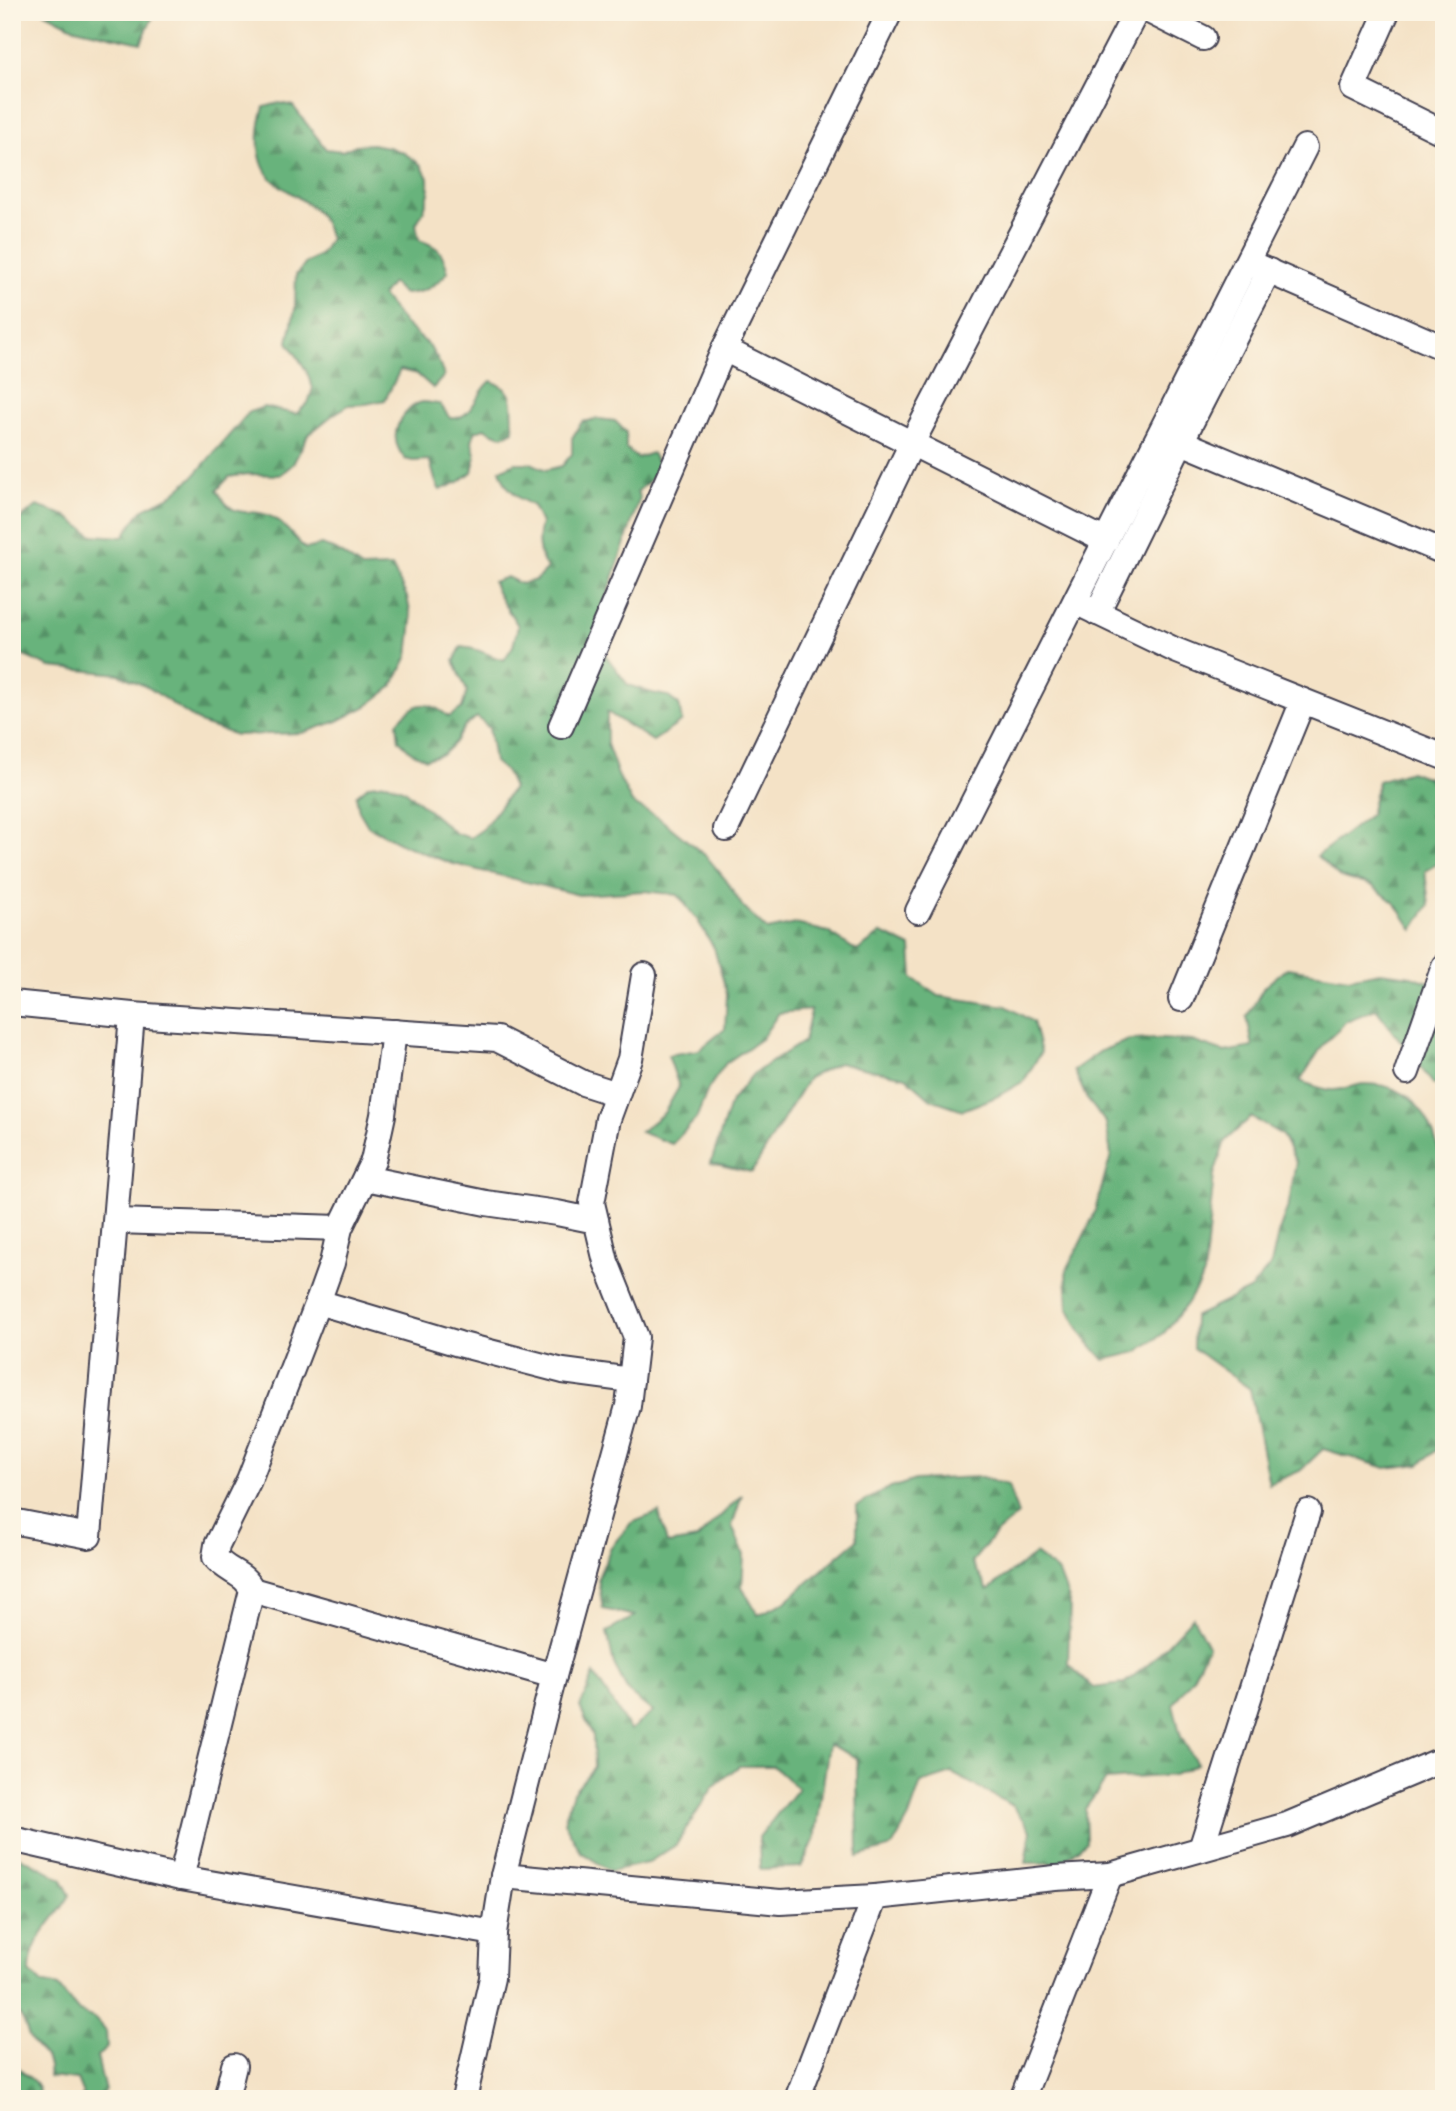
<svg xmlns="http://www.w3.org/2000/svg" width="1456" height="2111" font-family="Alegreya,serif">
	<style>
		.forest { fill: url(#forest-firs); stroke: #456a5b; stroke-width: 2 }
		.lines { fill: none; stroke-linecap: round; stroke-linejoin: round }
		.minor-casing { stroke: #423f50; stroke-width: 28 }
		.minor { stroke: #fff; stroke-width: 24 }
	</style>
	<defs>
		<pattern id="forest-firs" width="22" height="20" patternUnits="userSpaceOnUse" patternTransform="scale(1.75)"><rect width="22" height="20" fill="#68b37b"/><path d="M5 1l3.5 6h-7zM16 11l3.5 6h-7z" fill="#559166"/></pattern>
	</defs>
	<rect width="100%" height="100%" fill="#fcf5e5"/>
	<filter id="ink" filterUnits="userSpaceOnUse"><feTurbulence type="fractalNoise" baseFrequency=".0143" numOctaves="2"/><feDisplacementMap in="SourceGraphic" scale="14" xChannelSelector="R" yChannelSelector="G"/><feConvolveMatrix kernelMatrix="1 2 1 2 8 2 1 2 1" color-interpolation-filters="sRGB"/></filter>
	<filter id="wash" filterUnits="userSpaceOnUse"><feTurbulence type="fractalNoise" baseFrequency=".00686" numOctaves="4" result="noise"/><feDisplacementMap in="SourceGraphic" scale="28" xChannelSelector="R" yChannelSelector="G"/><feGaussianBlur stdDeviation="1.57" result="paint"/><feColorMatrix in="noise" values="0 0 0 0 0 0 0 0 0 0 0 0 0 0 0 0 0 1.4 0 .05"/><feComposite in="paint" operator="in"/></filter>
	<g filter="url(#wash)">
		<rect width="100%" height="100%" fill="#f4e2c6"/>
		<g class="forest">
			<polygon points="44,12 155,12 141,43 75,28"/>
			<path d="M 279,103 L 293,106 L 326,149 L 342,151 L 356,145 L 372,144 L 388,147 L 404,153 L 421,165 L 428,178 L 429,193 L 424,210 L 416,224 L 419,240 C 439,247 442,250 448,272 C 433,288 426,292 404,294 L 392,283 L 382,296 L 404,323 L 429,346 L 438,360 L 444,376 L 433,388 L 417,374 L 400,370 L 385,400 L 366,404 L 349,405 L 334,414 L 308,435 L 293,464 L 280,475 L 247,474 L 229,477 L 217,490 C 235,525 249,504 274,518 C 287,526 295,540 306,549 L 321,545 L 336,550 L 362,568 L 392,567 L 407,597 L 412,621 L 408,656 L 392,687 L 367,706 L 338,721 L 302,733 L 236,735 L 202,724 L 149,688 L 119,674 L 50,667 L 19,654 L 12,640 L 12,525 L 37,506 L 66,516 L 92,535 L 123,537 L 142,510 L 170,496 L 194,476 L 249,412 L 264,407 L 296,414 L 308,403 L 313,388 L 306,370 L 288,342 L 295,309 L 296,275 L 306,263 L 321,254 L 330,239 C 327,229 323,217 315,210 C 303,199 286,191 274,181 C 254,164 257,129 264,107 Z"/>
			<path d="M 491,381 C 521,392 509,408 514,430 C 504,440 495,434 484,428 L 476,431 C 470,443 472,442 475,454 C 476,459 473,467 472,472 L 459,482 L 440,490 C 433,481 434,470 429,460 L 413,461 L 405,459 C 393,444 392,430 405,414 C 409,409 416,403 423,402 C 428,402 435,404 440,404 L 450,418 C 472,421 476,393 491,381 Z"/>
			<path d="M 599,419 L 615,421 L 626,432 L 626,448 L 637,458 L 652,453 L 659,467 L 650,480 L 637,492 L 640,497 L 594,636 L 601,649 L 628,685 L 652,693 L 667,696 L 679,705 L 682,721 L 653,741 L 607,712 L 607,744 L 618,775 L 632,803 L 659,818 L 706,856 L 726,880 L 743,907 L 767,930 L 796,924 L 828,932 L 857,951 L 882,933 L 911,947 L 913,978 L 939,996 L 1006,1006 L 1033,1022 L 1041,1052 L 1024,1081 L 996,1097 L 963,1110 L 931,1099 L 906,1077 L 838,1063 L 808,1078 L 752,1172 L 711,1163 L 731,1101 L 753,1074 L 804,1041 L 811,1010 L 779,1013 L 761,1039 L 726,1063 L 708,1089 L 696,1119 L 672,1144 L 640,1132 L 664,1113 L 679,1087 L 668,1055 L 699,1050 L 725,1029 L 727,994 L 714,948 L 698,921 L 678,895 L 644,891 L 579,895 L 450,863 L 404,845 L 368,826 L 359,811 L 356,796 L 369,785 L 387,783 L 405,790 L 455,833 L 470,838 L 483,829 L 513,788 L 506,772 L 494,762 L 489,728 L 477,717 L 464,727 L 455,742 L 443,754 L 426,759 L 411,752 L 399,740 L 397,723 C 415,701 427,699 449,717 L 462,708 L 467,691 L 454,661 L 461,647 C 480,648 486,655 504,660 L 513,646 L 518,626 C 510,611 498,600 493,582 L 507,577 L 521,584 L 536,580 L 547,569 C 538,553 536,541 541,523 L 533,506 L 519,498 L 506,485 L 500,470 L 515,463 L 531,463 L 546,470 L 562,466 L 572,454 L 572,438 L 582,422 Z"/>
			<polygon points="1410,771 1444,784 1444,860 1425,871 1429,905 1413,930 1396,904 1371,885 1340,877 1317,856 1370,815 1378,781"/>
			<path d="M 1287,968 L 1349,978 L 1380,972 L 1411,976 L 1444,987 L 1444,1084 L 1434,1085 L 1376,1009 L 1346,1021 L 1323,1045 L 1300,1081 C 1309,1084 1322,1090 1332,1090 C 1342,1091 1353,1085 1364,1084 C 1418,1083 1434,1125 1444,1170 L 1444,1444 L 1420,1464 L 1386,1468 L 1323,1449 L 1300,1471 L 1269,1484 L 1250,1389 L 1193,1348 L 1194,1317 L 1251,1289 L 1271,1265 L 1278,1234 L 1289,1203 L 1296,1162 L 1282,1135 L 1251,1117 L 1225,1141 L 1214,1175 L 1204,1275 L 1187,1304 L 1164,1333 L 1137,1352 L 1104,1360 L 1083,1336 L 1068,1307 L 1066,1272 L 1093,1217 L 1111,1155 L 1106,1123 L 1087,1099 L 1074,1070 L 1101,1051 L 1129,1040 L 1162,1039 L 1192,1041 L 1224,1052 L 1253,1047 L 1247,1017 L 1264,987 Z"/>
			<polygon points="978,1477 1008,1485 1018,1515 994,1535 972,1562 988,1590 1035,1554 1059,1573 1070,1602 1068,1664 1093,1688 1123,1684 1149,1664 1193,1617 1208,1646 1193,1677 1173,1704 1181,1737 1197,1764 1174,1775 1106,1780 1085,1809 1086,1842 1060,1863 1026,1863 1031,1831 1013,1806 952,1773 921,1783 909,1817 892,1847 858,1857 857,1758 829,1744 815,1839 801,1867 760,1869 759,1837 798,1788 773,1766 739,1766 713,1787 676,1845 647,1863 610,1871 581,1852 564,1822 573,1792 594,1767 593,1736 580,1707 594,1674 630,1730 653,1712 628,1692 614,1664 607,1632 635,1616 603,1609 598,1578 611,1547 631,1523 659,1512 667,1544 697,1539 742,1495 732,1526 744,1555 742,1587 758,1615 785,1602 857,1540 857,1506 885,1490 915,1480"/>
			<path d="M 12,1853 L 48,1871 L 62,1880 L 70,1895 C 54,1924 30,1937 30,1972 L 41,1983 L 58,1987 L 79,2012 L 94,2018 L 106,2031 L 107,2047 L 97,2057 L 105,2091 L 102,2099 L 80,2099 L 83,2095 L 77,2080 L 49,2077 C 52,2055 38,2054 30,2039 C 26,2029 25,2021 18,2013 L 12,2014 Z"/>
			<path d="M 12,2053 C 14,2059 15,2065 20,2070 C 29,2079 37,2079 39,2093 L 34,2099 L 12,2099 Z"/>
		</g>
	</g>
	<g filter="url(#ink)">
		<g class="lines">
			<g class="minor-casing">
				<g id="minor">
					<polyline points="1151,12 1203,38"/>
					<polyline points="1387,12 1353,88 1444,133"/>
					<polyline points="1254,265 1444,348"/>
					<polyline points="724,349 1106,541"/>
					<polyline points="1167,436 1444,552"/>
					<polyline points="1075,602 1175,650 1444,757"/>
					<polyline points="1097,613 1181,442 1269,271"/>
					<polyline points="561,726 724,349 890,12"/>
					<polyline points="726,829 912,443 1136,12"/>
					<polyline points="918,911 1305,147"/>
					<polyline points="1181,999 1303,701"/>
					<polyline points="12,1003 132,1015 497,1039 583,1083 617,1094"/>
					<path d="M 394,1032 L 383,1115 L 373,1161 L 340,1228 L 332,1263 L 318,1302 L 249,1480 L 217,1545 L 215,1557 C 228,1573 244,1572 252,1590 L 181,1878 L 494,1933"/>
					<polyline points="1407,1072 1444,966"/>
					<polyline points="365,1178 486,1203 557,1213 596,1221"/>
					<polyline points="116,1221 340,1228"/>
					<polyline points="318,1302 459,1344 563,1371 631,1380"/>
					<polyline points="12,1521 89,1536 132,1015"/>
					<polyline points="252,1590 554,1676"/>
					<polyline points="12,1839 181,1878"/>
					<polyline points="1201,1849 1308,1512"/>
					<polyline points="503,1876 780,1902 875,1897 1055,1878 1110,1875 1287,1825 1444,1759"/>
					<polyline points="226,2099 234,2066"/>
					<polyline points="464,2099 492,1978 494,1933 503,1876 554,1676 628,1406 636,1337 606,1262 592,1203 608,1119 630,1059 644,975"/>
					<polyline points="797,2099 875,1897"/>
					<polyline points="1022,2099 1110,1875"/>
				</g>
			</g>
			<use href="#minor" class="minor"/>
		</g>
	</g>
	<rect width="1456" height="2111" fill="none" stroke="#fcf5e5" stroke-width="42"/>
</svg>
